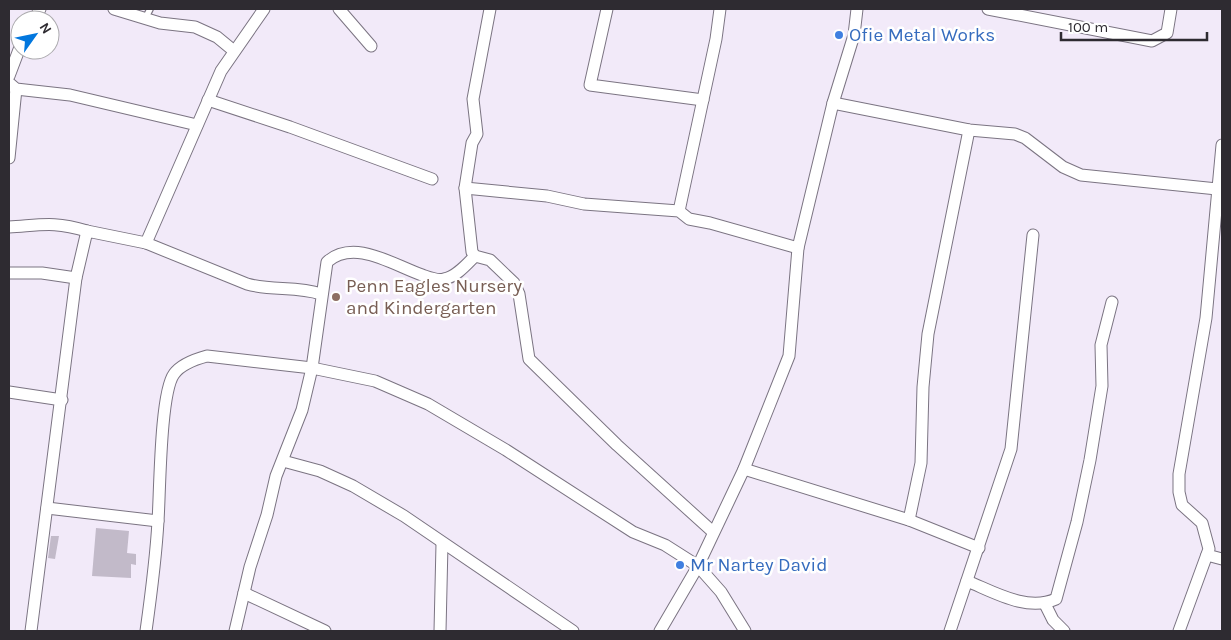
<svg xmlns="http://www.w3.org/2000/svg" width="1231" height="640" font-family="Karla,sans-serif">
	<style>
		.building { fill: #c2bac9 }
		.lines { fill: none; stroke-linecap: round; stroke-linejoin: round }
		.service-casing { stroke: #7b7482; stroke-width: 8 }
		.minor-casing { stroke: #7b7482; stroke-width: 13 }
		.service { stroke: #fff; stroke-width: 5.5 }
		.minor { stroke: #fff; stroke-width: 11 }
		.shop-dot { fill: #3f7fe0; stroke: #fff; stroke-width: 2 }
		.education-dot { fill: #8d6e63; stroke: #fff; stroke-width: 2 }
		.labels { text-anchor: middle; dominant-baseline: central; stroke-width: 5; stroke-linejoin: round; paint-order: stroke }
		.shop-label { font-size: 19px; fill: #366cbe; stroke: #fff; text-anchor: start }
		.education-label { font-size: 19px; fill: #785e54; stroke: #fff; text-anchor: start }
	</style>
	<rect width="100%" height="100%" fill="#f2eaf9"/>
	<g class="building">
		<polygon points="96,528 129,531 127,553 136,554 136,565 131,564 131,578 92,576"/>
		<polygon points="51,536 59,536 55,559 48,558"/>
	</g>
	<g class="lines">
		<g class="service-casing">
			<polyline id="service" points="145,19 150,9"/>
		</g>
		<g class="minor-casing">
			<g id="minor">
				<polyline points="114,9 160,23 195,27 217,37 234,51"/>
				<polyline points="339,9 371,46"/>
				<polyline points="490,9 473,99 477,134 472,143 465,188 472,252 475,256 490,260 514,283 519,294 529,359 617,445 713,532"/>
				<polyline points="607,9 590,85 703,100"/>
				<polyline points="988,9 1152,41 1167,33 1171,9"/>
				<polyline points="34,20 40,9"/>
				<polyline points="9,76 20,47"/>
				<polyline points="9,83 16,89 70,95 197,125"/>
				<polyline points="208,100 290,127 432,179"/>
				<polyline points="833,103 969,130 1015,134 1025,138 1063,167 1081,175 1217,189"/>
				<polyline points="9,158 16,89"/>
				<polyline points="465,188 547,196 584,204 679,211 689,219 710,223 798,248"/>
				<polyline points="679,211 716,39 720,9"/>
				<path d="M 9,227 C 42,225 54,221 87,231"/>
				<path d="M 146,243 L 247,284 C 271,291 297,286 321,294"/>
				<polyline points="9,273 42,273 76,278"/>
				<polyline points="9,392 62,400"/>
				<polyline points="283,461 320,471 353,486 404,516 573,631"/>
				<polyline points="744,469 909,520 979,548"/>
				<polyline points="47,508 158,521"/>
				<polyline points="909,520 921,463 923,387 928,334 969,130"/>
				<polyline points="1207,555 1222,559"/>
				<path d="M 967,581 C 994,592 1027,612 1056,599 L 1077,522 L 1090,460 L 1102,386 L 1101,345 L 1112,302"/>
				<polyline points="244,593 325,631"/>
				<polyline points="1045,604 1053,620 1064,631"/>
				<polyline points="31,631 76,278 87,231 146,243 221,71 264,9"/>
				<path d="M 146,631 C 151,595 156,558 158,521 C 160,493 160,393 174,374 C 181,364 196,359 207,356 L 312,368 L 375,381 L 428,404 L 506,450 L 633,532 L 665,545 L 698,566 L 721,592 L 745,631"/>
				<path d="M 235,631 L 250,567 L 267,515 L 276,476 L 302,410 L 312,368 L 327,262 C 354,238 393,265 422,275 C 428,277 437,281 444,279 C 456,277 467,264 475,256"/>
				<polyline points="440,631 442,544"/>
				<polyline points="660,631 698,566 744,469 789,356 798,248 833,103 854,35 857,9"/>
				<polyline points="950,631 1011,449 1033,235"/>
				<polyline points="1179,631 1209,549 1202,523 1182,505 1179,492 1179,474 1206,318 1222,145"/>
			</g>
		</g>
		<use href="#service" class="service"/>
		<use href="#minor" class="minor"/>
	</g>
	<g class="shop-dot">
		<circle cx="839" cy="35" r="5"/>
		<circle cx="680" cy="565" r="5"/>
	</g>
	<circle class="education-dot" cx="336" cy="297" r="5"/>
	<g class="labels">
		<g class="shop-label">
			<text x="849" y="35">Ofie Metal Works</text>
			<text x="690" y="565">Mr Nartey David</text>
		</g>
		<g class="education-label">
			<text x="346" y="286">Penn Eagles Nursery<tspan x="346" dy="22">and Kindergarten</tspan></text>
		</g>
	</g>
	<rect width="1231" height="640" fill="none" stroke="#2e2b31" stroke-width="20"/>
	<g transform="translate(35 35) rotate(57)"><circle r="24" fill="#ffffff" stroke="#abaaad"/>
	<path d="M0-4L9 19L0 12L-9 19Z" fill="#0277de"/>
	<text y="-8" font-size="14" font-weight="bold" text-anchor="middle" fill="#2e2b31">N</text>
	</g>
	<path d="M1061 32v8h146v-8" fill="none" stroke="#2e2b31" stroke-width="2.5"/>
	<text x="1068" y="32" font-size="15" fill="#2e2b31" stroke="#ffffff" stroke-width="4" paint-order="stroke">100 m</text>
</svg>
